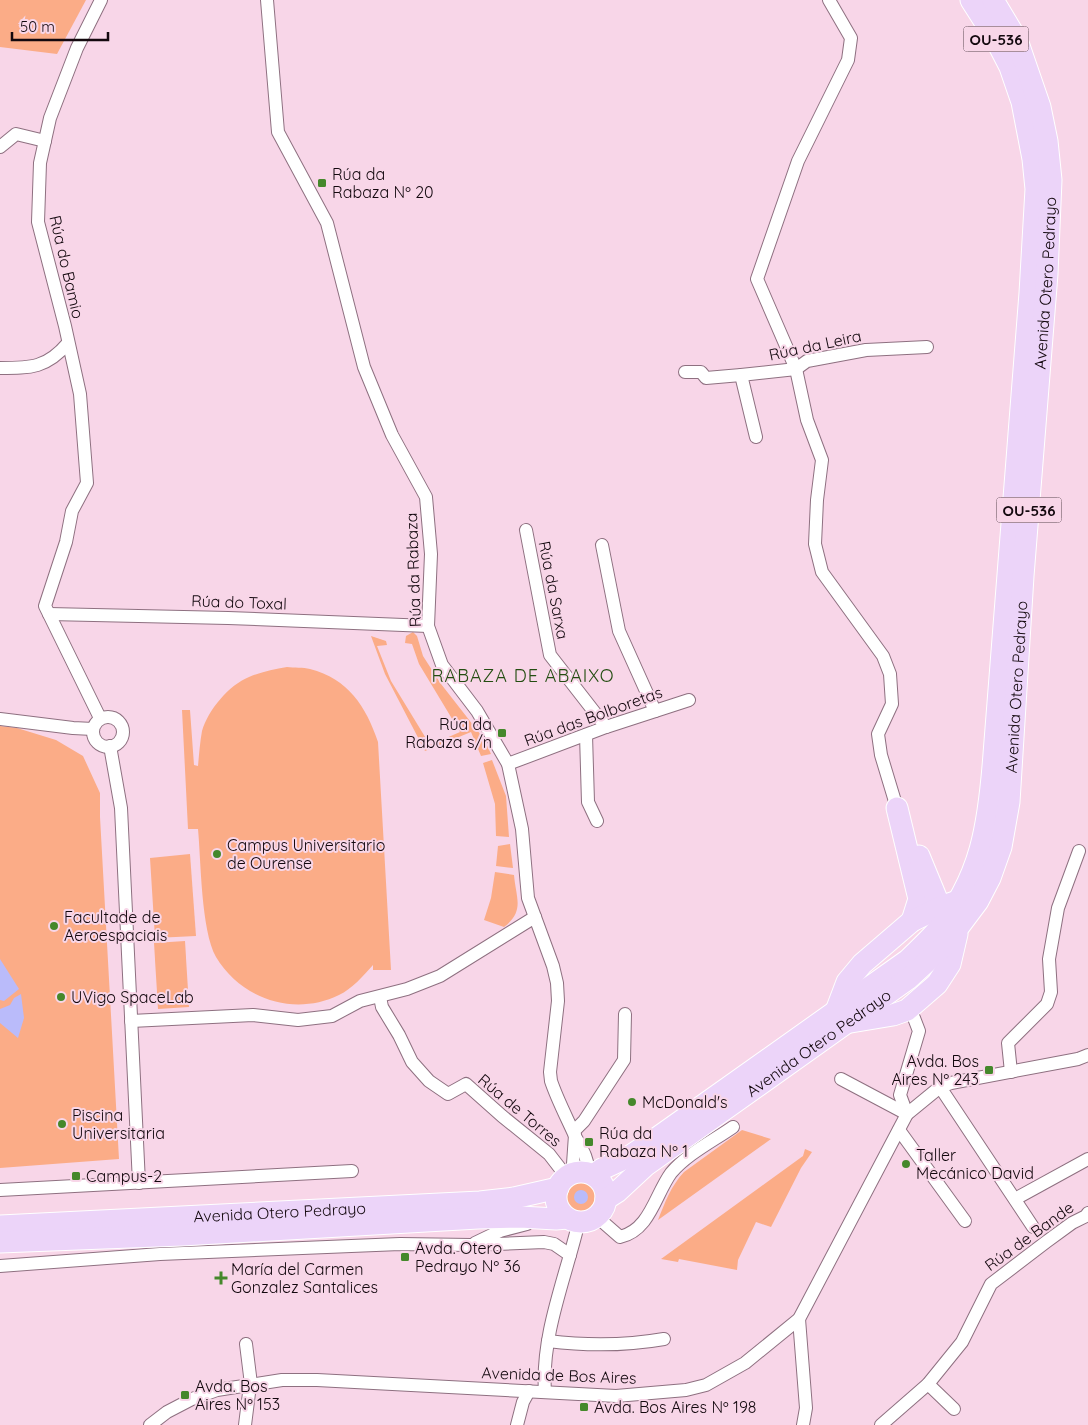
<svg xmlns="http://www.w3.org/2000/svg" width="1088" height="1425" font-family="Quicksand,sans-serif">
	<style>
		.green { fill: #fbac87 }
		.water { fill: #babbfa }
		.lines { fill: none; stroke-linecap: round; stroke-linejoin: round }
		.street-casing { stroke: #8e7080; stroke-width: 14 }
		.primary-casing { stroke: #fff; stroke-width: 23 }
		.street { stroke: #fff; stroke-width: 12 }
		.primary { stroke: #ecd4f9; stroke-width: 21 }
		.poi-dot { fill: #45882b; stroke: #f8d6e8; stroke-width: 2 }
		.labels { text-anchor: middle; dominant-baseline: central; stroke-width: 4; stroke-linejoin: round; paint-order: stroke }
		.shield { fill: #f8d6e8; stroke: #58464f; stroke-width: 1 }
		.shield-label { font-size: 15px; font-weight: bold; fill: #13080e }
		.poi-label { font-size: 16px; fill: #13080e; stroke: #f8d6e8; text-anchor: start }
		.street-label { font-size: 16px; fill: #13080e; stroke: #f8d6e8 }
		.neighbourhood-label { font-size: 18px; letter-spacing: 1px; fill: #234d11; stroke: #f8d6e8 }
	</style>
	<rect width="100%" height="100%" fill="#f8d6e8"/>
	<g class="green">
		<polygon points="0,0 86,0 57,54 0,47"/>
		<polygon points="413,632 417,636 423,656 441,684 484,739 491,754 481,756 471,732 425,751 385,674 371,636 386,641 387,645 377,646 391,681 430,745 460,732 419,664 412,644 405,643 406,636"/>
		<path d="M 287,667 C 294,668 303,667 310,669 C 348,679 366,706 378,742 L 391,970 L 373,970 L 373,965 C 363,976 352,989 339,995 C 294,1017 241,999 216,957 C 201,930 201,861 198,829 L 188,829 L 182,710 L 190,710 L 194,765 L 198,766 C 199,755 200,742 202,731 C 208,710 229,685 249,677 C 261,672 274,669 287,667 Z"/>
		<polygon points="0,726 17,728 56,740 83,756 100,793 100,817 119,1159 0,1168"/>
		<polygon points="492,760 506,796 509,837 496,836 495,804 483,763"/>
		<polygon points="510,844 513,868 496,866 498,846"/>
		<polygon points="190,854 196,936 155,938 150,858"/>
		<path d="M 495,872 L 514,875 C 516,898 525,911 504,927 L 484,920 L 491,898 Z"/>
		<polygon points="185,941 189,1007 158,1009 154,943"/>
		<path d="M 742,1130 L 771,1139 L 658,1220 C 665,1202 671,1186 684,1172 Z"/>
		<polygon points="805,1149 812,1152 801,1168 771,1227 756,1222 738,1260 737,1270 679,1259 678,1262 661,1259 803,1156"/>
		<circle cx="581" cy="1196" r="15"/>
	</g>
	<g class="water">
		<polygon points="0,959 19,989 4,1001 0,1000"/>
		<polygon points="21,994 24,1018 18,1038 0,1023 0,1009 10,1005 14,998"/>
		<circle cx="581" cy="1197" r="7"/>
	</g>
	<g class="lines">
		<g class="street-casing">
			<g id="street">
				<path d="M 267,0 L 278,132 L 327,223 L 364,367 L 392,435 L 426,497 L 431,554 L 428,626 L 442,665 L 477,711 L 508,764 L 522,829 L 528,898 L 553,966 L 557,983 L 558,1001 L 550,1072 L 551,1081 C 557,1099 567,1118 575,1136 C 582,1149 588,1158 589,1173"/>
				<polyline points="829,0 851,38 848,60 798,161 757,279 796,369 807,420 822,460 817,500 815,544 822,572 883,656 890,674 892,704 878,734 881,755 897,808"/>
				<polyline points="0,147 16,134 45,141"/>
				<path d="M 0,368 C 31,368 47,368 68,343"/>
				<polyline points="685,372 701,372 706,378 741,375"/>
				<polyline points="756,437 741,375 796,369 807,361 866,350 927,347"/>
				<polyline points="526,530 550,655 606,727"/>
				<polyline points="602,545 619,631 655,711"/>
				<polyline points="49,614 228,618 428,626"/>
				<circle cx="108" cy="732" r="15"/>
				<polyline points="100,718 45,606 66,542 72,511 87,483 80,394 65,326 38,222 40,163 50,118 77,48 101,0"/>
				<polyline points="0,719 73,728 93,729"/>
				<polyline points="586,735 588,802 597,821"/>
				<polyline points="110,746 121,808 139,1183"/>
				<polyline points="508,764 606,727 689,700"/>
				<polyline points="380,997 382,1007 399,1035 412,1062 429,1081 448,1094 466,1084 502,1116 549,1154 566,1176"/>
				<polyline points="907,1010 914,1018 919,1031 900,1095 907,1114"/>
				<polyline points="131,1021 253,1015 298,1020 332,1016 360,1001 407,989 440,976 535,917"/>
				<polyline points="1011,1072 1008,1043 1047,1004 1051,992 1049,959 1058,908 1079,851"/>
				<polyline points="841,1079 907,1114"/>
				<polyline points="940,1087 1033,1227"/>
				<polyline points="899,1130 965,1221"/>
				<polyline points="574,1131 584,1121 624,1060 625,1014"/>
				<polyline points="575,1172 573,1164 575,1135"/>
				<polyline points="0,1190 352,1171"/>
				<polyline points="1015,1199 1088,1159"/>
				<path d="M 597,1215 L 604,1223 L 620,1237 C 650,1230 655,1195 671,1173 C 687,1154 713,1141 733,1127"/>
				<polyline points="475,1243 500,1231 527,1224"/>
				<polyline points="0,1266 160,1254 400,1244 471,1245 544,1242 554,1244 570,1255"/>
				<polyline points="799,1319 806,1408 803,1425"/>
				<path d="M 548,1341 C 588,1346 624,1346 664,1339"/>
				<polyline points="246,1344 251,1384"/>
				<polyline points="928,1384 954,1409"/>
				<path d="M 545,1392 C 541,1334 566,1277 579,1221"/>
				<polyline points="150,1425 167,1412 192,1399 217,1390 282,1380 317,1380 616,1396 686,1390 706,1385 745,1363 799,1319 907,1114 940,1087 951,1083 1078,1059 1088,1055"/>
				<polyline points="245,1425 250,1385"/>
				<polyline points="517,1425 523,1402 529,1391"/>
				<polyline points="881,1425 928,1384 962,1342 991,1284 1046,1242 1072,1223 1086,1216 1088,1213"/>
			</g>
		</g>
		<g class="primary-casing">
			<g id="primary">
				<polyline points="897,808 919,899 912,921"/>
				<polyline points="919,856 940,907"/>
				<polyline points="836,1011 847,982 862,964 912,921 940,907 958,901"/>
				<polyline points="851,1022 893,1015 907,1010 937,984 950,964 957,934"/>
				<circle cx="581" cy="1197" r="25"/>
				<path d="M 594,1175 L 602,1169 L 630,1156 L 657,1138 L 908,960 C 917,951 927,942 935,933 C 982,879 989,822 994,754 L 1030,293 L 1036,189 L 1033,159 L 1022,102 L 1010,67 L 994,36 L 971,0"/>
				<path id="s1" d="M 606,1199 L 617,1192 L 645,1166 L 908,979 L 945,945 L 978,901 L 990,878 L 1001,847 L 1009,802 L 1023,576 L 1047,274 L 1051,180 L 1047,141 L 1040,107 L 1017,40 L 993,0"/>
				<path id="s2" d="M 0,1226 L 480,1202 L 514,1198 L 558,1188"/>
				<polyline points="0,1242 182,1235 478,1218 520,1217 556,1219 567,1218"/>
			</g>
		</g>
		<use href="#street" class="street"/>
		<use href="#primary" class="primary"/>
	</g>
	<g class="poi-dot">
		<rect x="317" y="178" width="10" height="10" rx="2.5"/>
		<rect x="497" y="728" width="10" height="10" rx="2.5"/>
		<circle cx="217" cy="854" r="5"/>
		<circle cx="54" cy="926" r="5"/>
		<circle cx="61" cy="997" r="5"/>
		<rect x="984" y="1065" width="10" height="10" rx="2.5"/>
		<circle cx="632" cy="1102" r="5"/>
		<circle cx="62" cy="1124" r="5"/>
		<rect x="584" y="1137" width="10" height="10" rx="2.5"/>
		<circle cx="906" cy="1164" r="5"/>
		<rect x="71" y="1171" width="10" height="10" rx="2.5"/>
		<rect x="400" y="1252" width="10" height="10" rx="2.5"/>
		<path d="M218.5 1270.5h5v5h5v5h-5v5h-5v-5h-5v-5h5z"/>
		<rect x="180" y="1390" width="10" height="10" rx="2.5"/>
		<rect x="579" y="1402" width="10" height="10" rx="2.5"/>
	</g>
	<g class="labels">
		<g class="shield">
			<rect x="963.5" y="26.5" width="65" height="25" rx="4"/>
			<rect x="996.5" y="497.5" width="65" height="25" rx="4"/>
		</g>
		<g class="shield-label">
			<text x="996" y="39">OU-536</text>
			<text x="1029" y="510">OU-536</text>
		</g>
		<g class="poi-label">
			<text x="332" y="174">Rúa da<tspan x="332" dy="18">Rabaza Nº 20</tspan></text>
			<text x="492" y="724" text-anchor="end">Rúa da<tspan x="492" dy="18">Rabaza s/n</tspan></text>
			<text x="227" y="845">Campus Universitario<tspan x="227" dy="18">de Ourense</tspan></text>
			<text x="64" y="917">Facultade de<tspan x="64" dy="18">Aeroespaciais</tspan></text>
			<text x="71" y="997">UVigo SpaceLab</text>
			<text x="979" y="1061" text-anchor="end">Avda. Bos<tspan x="979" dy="18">Aires Nº 243</tspan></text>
			<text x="642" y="1102">McDonald's</text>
			<text x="72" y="1115">Piscina<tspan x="72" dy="18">Universitaria</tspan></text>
			<text x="599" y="1133">Rúa da<tspan x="599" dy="18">Rabaza Nº 1</tspan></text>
			<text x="916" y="1155">Taller<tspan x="916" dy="18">Mecánico David</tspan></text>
			<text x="86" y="1176">Campus-2</text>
			<text x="415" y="1248">Avda. Otero<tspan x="415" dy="18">Pedrayo Nº 36</tspan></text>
			<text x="231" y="1269">María del Carmen<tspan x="231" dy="18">Gonzalez Santalices</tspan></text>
			<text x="195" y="1386">Avda. Bos<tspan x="195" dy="18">Aires Nº 153</tspan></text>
			<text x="594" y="1407">Avda. Bos Aires Nº 198</text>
		</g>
		<g class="street-label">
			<text transform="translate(67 267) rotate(77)">Rúa do Bamio</text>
			<text stroke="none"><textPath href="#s1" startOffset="1104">Avenida Otero Pedrayo</textPath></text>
			<text transform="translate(815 345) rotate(-12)">Rúa da Leira</text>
			<text transform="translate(413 570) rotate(-92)">Rúa da Rabaza</text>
			<text transform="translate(554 590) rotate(79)">Rúa da Sarxa</text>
			<text transform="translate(239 602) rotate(2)">Rúa do Toxal</text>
			<text stroke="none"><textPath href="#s1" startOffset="699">Avenida Otero Pedrayo</textPath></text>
			<text transform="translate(593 716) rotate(-20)">Rúa das Bolboretas</text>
			<text stroke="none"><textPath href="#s1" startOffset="264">Avenida Otero Pedrayo</textPath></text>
			<text transform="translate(520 1110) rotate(40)">Rúa de Torres</text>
			<text stroke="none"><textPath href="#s2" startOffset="280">Avenida Otero Pedrayo</textPath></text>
			<text transform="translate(1029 1236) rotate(-36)">Rúa de Bande</text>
			<text transform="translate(559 1375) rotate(2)">Avenida de Bos Aires</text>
		</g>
		<g class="neighbourhood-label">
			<text x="523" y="675">RABAZA DE ABAIXO</text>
		</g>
	</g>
	<path d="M12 32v8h96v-8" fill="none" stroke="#13080e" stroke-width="2.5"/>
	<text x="20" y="32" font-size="15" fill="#13080e" stroke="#f8d6e8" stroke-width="4" paint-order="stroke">50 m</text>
</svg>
